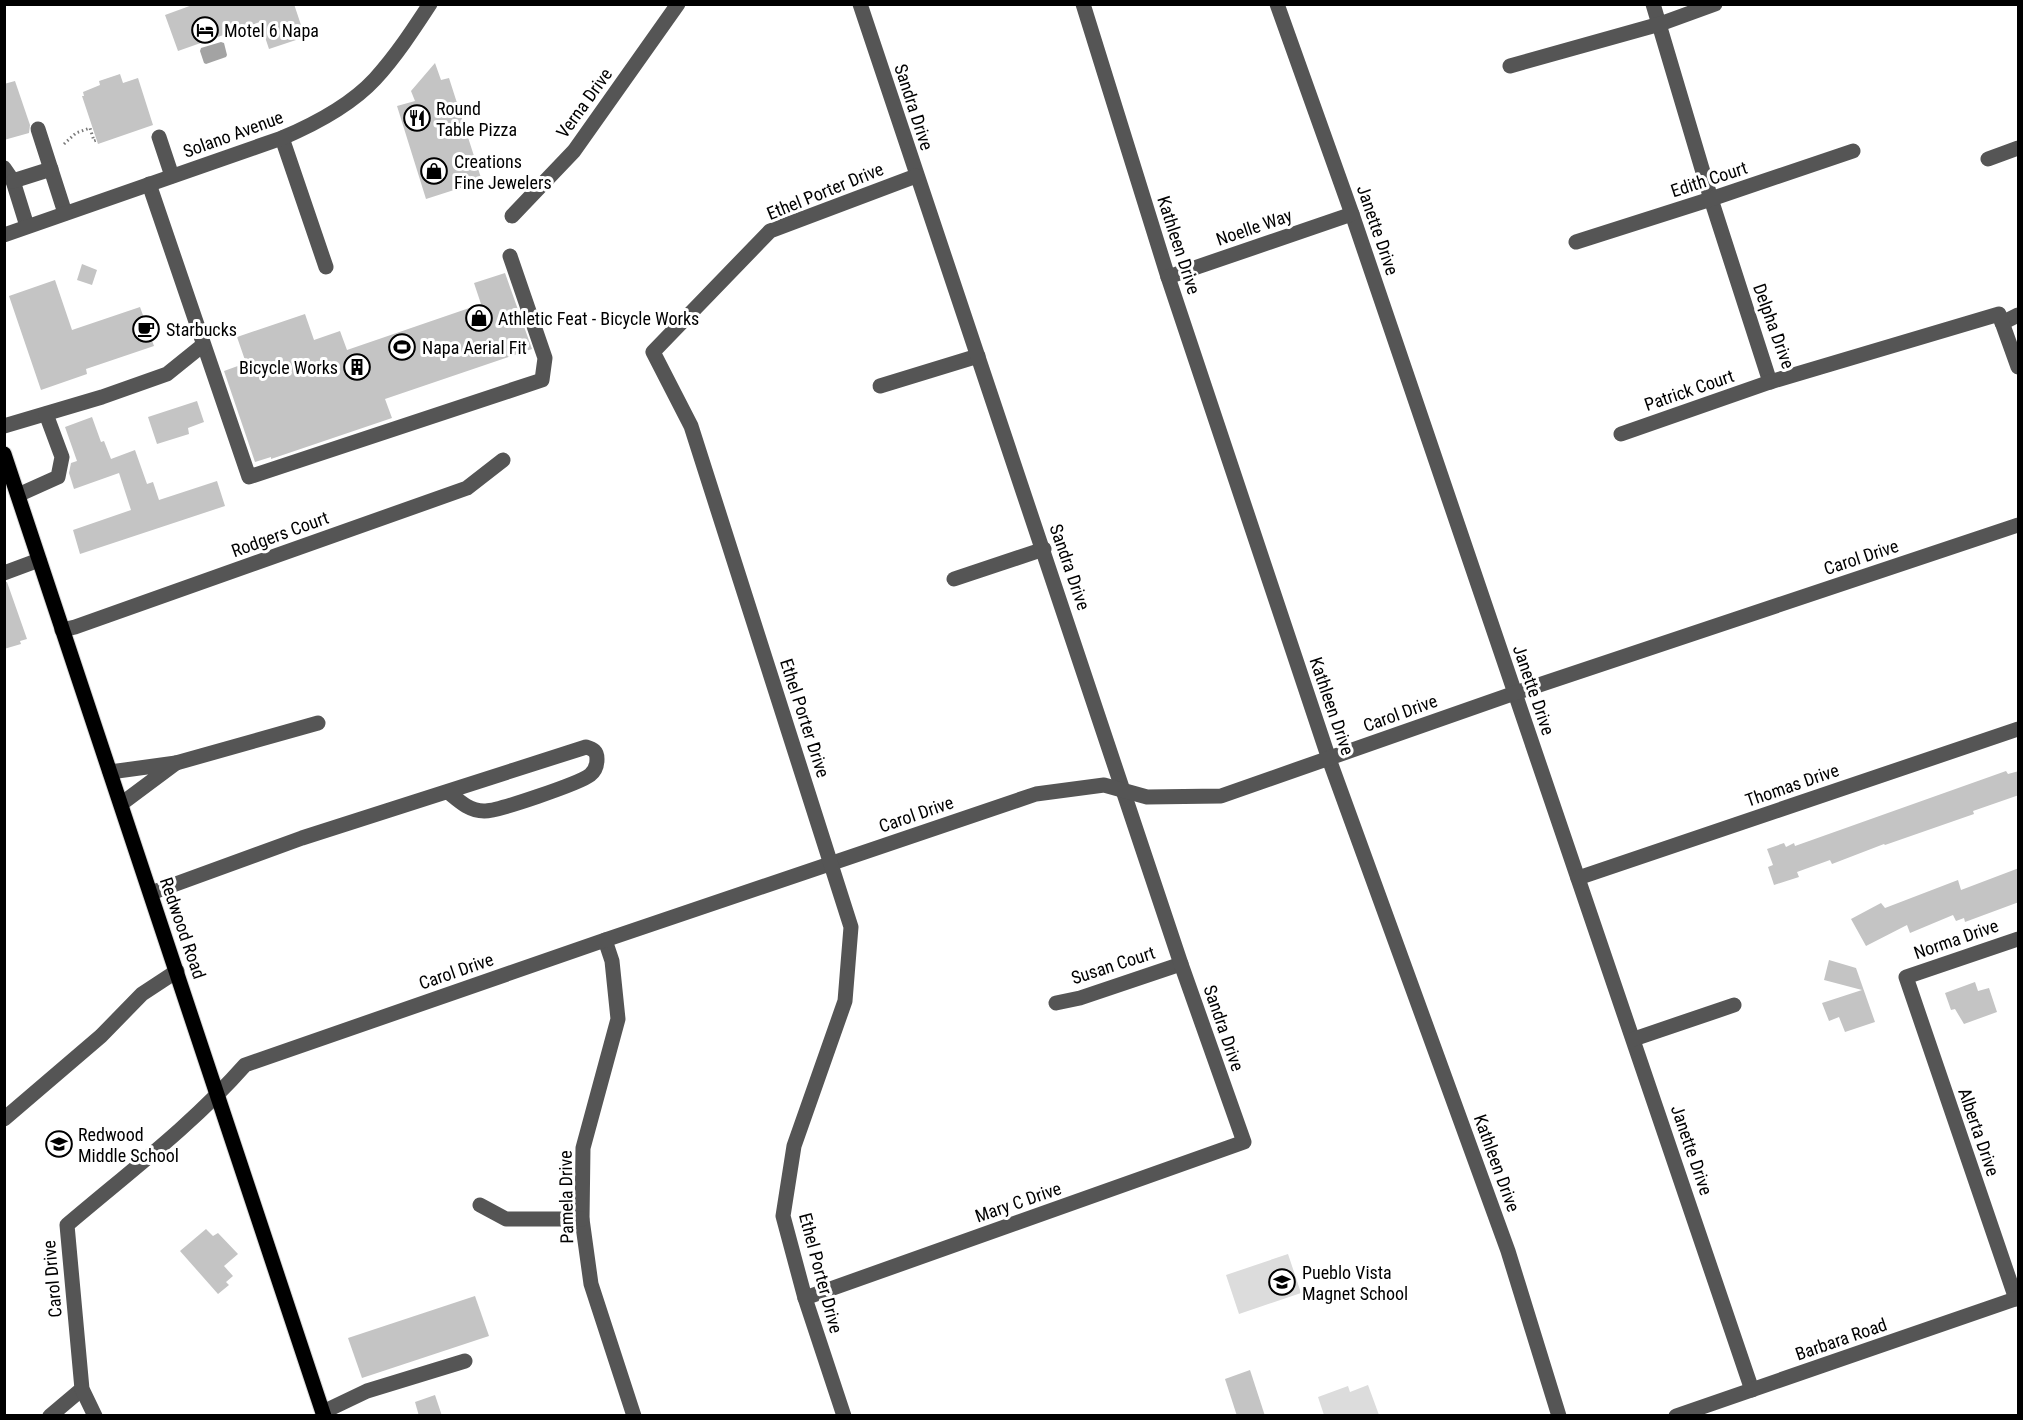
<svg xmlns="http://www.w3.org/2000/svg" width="2023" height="1420" font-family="'Roboto Condensed',sans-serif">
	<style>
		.green { fill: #dcdcdc }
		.water { fill: #a3a3a3 }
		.building { fill: #c4c4c4 }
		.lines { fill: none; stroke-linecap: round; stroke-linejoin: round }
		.major-casing { stroke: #dbdbdb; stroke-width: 17 }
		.path { stroke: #777; stroke-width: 3; stroke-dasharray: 1.5 3; stroke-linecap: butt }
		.minor { stroke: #555; stroke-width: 15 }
		.major { stroke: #000; stroke-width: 15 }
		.labels { text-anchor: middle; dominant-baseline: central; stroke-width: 6; stroke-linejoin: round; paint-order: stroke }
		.poi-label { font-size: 18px; fill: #000; stroke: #fff; text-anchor: start }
		.street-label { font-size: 18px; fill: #000; stroke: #fff }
	</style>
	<rect width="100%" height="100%" fill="#fff"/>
	<g class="green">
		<polygon points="1288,1254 1301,1293 1239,1314 1226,1275"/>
		<polygon points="1368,1385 1379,1415 1324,1415 1318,1397 1348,1386 1350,1392"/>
	</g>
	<polygon class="water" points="221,42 224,43 227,55 226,57 206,64 204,63 200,51 201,48"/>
	<g class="building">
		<polygon points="195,4 294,4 305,37 269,49 260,22 178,51 165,15"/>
		<polygon points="435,63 441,80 449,78 482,181 426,199 397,106 415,101 411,91"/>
		<polygon points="120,74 123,83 138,78 153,125 98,144 82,96 84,96 83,92 100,85 99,81"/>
		<polygon points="15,81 30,125 29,133 4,140 4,84"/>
		<polygon points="82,264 97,270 92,285 77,280"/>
		<polygon points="505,273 532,349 385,399 392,418 271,459 271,457 255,462 224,371 246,363 237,337 305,314 314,340 340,331 347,350 481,304 474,283"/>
		<polygon points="55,280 72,330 140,307 154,346 86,369 87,374 41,390 9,296"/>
		<polygon points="197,401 204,422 188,428 189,434 157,444 148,417"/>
		<polygon points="92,417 101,442 104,441 111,459 135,450 147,484 153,482 159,500 217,481 225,506 80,554 73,530 131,510 119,473 74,489 69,473 71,463 77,461 65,427"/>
		<polygon points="4,582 7,582 27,639 20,641 21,644 4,649"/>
		<polygon points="2006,771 2008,774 2019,771 2019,795 1973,811 1974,814 1885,845 1884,844 1832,864 1830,860 1797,872 1799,877 1774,885 1768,867 1773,865 1767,849 1784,843 1786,847 1794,843 1795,846"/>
		<polygon points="2019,868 2019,902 1965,922 1964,918 1956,921 1953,915 1910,933 1907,925 1866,946 1851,919 1881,903 1885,908 1958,880 1961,890"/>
		<polygon points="1829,960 1856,968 1875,1022 1845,1032 1839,1017 1829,1021 1822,1003 1862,990 1824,980"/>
		<polygon points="1975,982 1978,991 1989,988 1997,1012 1964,1024 1955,1009 1951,1010 1945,993"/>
		<polygon points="206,1229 213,1236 218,1233 238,1254 224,1266 233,1276 226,1282 229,1285 218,1294 180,1251"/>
		<polygon points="475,1296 489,1336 362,1378 348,1338"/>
		<polygon points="1250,1370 1265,1416 1237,1416 1225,1379"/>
		<polygon points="435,1395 442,1416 419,1416 415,1402"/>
	</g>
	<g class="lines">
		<g class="major-casing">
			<polyline id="major" points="4,454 324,1416"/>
		</g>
		<polyline class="path" points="64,144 76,133 90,128 94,141 97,140"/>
		<g class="minor">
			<polyline points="1083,4 1168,277 1329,759 1508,1251 1559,1416"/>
			<polyline points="1277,4 1352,214 1752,1390"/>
			<polyline points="1653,4 1711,199 1770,382"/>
			<polyline points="1510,66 1660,24 1715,4"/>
			<polyline points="38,129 65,213"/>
			<polyline points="159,137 172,176"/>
			<polyline points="282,138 326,267"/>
			<polyline points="1988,159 2018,148"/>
			<polyline points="4,168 13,181 27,226"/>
			<polyline points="13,181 51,169"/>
			<polyline points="149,184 249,477 542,380 545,358 510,256"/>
			<polyline points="512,216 574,151 678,4"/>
			<path d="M 4,235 L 282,138 C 315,124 350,106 375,79 C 396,56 413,30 430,4"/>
			<polyline points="1576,242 1711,199 1853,151"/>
			<polyline points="1168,277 1352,214"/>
			<polyline points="2002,323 2018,315"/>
			<polyline points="880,386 978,356"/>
			<polyline points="4,426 102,397 167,374 203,345"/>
			<polyline points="1621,434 1770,382 1999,314 2018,367"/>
			<polyline points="18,495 58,477 62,457 46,414"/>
			<polyline points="4,573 39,560"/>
			<polyline points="954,579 1044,549"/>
			<polyline points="62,630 75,627 467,488 503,460"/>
			<polyline points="176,763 318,723"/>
			<polyline points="110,772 176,763 121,804"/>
			<polyline points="1578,878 2018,729"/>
			<path d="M 151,893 L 302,838 L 586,747 C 593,749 597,751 597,759 C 597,766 595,771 590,775 C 580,783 496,812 484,811 C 469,811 459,801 448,792"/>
			<polyline points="605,940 612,961 618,1019 583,1148 582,1219 591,1284 634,1416"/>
			<polyline points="1056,1003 1080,998 1181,964"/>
			<polyline points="1634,1039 1734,1005"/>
			<polyline points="4,1119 101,1036 142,994 177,971"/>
			<polyline points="480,1205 506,1219 582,1219"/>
			<polyline points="805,1298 1244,1142 1181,964 860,4"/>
			<polyline points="2016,1299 1906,977 2018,939"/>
			<polyline points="323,1412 367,1391 465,1361"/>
			<polyline points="50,1416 82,1389"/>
			<path d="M 95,1416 L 82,1389 L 67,1225 C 128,1173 192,1125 245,1065 L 605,940 L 1036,794 L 1104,785 L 1147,797 L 1221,796 L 1515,693 L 2018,525"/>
			<polyline points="844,1416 805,1298 783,1216 794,1146 845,1001 851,927 691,426 653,352 770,231 916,176"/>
			<polyline points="1676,1416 2018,1298"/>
		</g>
		<use href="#major" class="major"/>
	</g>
	<defs>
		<g id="hotel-ring" transform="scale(1.35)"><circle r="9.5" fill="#fff" stroke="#000" stroke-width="1.5"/><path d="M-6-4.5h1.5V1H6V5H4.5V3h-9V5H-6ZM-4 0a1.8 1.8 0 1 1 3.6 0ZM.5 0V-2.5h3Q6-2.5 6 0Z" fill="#000"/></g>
		<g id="restaurant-ring" transform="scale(1.35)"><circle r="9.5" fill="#fff" stroke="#000" stroke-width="1.5"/><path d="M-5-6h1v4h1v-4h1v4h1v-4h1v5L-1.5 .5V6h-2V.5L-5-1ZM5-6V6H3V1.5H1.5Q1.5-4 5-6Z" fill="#000"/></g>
		<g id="shop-ring" transform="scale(1.35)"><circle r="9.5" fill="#fff" stroke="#000" stroke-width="1.5"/><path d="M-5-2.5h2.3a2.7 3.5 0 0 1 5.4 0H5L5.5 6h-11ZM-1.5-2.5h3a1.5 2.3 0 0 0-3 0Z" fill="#000"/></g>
		<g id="cafe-ring" transform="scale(1.35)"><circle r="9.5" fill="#fff" stroke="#000" stroke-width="1.5"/><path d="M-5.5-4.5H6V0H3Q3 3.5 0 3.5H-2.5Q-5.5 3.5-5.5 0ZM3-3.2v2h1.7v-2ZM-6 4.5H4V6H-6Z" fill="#000"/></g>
		<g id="stadium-ring" transform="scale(1.35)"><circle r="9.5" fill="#fff" stroke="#000" stroke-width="1.5"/><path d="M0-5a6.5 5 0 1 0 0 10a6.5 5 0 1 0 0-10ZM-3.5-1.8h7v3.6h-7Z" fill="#000"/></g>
		<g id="building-ring" transform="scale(1.35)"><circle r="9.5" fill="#fff" stroke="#000" stroke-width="1.5"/><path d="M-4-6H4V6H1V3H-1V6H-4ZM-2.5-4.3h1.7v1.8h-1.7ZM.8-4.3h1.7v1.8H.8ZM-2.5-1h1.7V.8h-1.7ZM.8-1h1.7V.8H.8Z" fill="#000"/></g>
		<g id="school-ring" transform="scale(1.35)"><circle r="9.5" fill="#fff" stroke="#000" stroke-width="1.5"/><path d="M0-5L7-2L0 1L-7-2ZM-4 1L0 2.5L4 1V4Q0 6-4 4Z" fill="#000"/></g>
	</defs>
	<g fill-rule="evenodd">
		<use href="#hotel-ring" x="205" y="30"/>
		<use href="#restaurant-ring" x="417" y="118"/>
		<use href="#shop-ring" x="434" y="171"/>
		<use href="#shop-ring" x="479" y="318"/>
		<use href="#cafe-ring" x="146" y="329"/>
		<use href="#stadium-ring" x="402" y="347"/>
		<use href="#building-ring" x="357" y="367"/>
		<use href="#school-ring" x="59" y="1144"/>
		<use href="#school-ring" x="1282" y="1282"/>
	</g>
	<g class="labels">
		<g class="poi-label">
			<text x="224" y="30">Motel 6 Napa</text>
			<text x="436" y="108">Round<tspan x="436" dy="21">Table Pizza</tspan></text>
			<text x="454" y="161">Creations<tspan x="454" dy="21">Fine Jewelers</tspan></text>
			<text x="498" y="318">Athletic Feat - Bicycle Works</text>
			<text x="166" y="329">Starbucks</text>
			<text x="422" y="347">Napa Aerial Fit</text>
			<text x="338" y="367" text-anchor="end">Bicycle Works</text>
			<text x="78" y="1134">Redwood<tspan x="78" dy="21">Middle School</tspan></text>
			<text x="1302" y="1272">Pueblo Vista<tspan x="1302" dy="21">Magnet School</tspan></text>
		</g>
		<g class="street-label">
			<text transform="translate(584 103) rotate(-54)">Verna Drive</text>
			<text transform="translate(914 107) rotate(72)">Sandra Drive</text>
			<text transform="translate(233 134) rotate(-20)">Solano Avenue</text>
			<text transform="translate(1709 179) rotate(-18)">Edith Court</text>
			<text transform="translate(825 191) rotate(-22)">Ethel Porter Drive</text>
			<text transform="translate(1254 227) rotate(-19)">Noelle Way</text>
			<text transform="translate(1378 230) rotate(71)">Janette Drive</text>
			<text transform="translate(1179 245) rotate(72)">Kathleen Drive</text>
			<text transform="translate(1774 326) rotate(70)">Delpha Drive</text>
			<text transform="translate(1689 390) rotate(-19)">Patrick Court</text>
			<text transform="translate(280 534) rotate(-20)">Rodgers Court</text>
			<text transform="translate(1861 557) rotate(-18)">Carol Drive</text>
			<text transform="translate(1070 567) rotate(71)">Sandra Drive</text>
			<text transform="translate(1534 690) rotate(71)">Janette Drive</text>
			<text transform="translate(1332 706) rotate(71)">Kathleen Drive</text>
			<text transform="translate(1400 713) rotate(-20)">Carol Drive</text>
			<text transform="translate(805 718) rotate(72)">Ethel Porter Drive</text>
			<text transform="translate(1792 785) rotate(-19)">Thomas Drive</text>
			<text transform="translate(916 814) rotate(-19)">Carol Drive</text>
			<text transform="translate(183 928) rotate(71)">Redwood Road</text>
			<text transform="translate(1956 939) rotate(-19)">Norma Drive</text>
			<text transform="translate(1113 965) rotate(-18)">Susan Court</text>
			<text transform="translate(456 971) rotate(-19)">Carol Drive</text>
			<text transform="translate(1224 1028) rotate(71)">Sandra Drive</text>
			<text transform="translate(1979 1132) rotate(71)">Alberta Drive</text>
			<text transform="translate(1692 1150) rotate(71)">Janette Drive</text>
			<text transform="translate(1497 1163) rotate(70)">Kathleen Drive</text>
			<text transform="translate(566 1197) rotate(-91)">Pamela Drive</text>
			<text transform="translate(1018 1202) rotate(-19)">Mary C Drive</text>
			<text transform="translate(821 1273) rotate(75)">Ethel Porter Drive</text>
			<text transform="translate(52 1279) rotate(-95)">Carol Drive</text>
			<text transform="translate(1841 1339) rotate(-19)">Barbara Road</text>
		</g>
	</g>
	<rect width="2023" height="1420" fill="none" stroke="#000000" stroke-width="12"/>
</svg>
